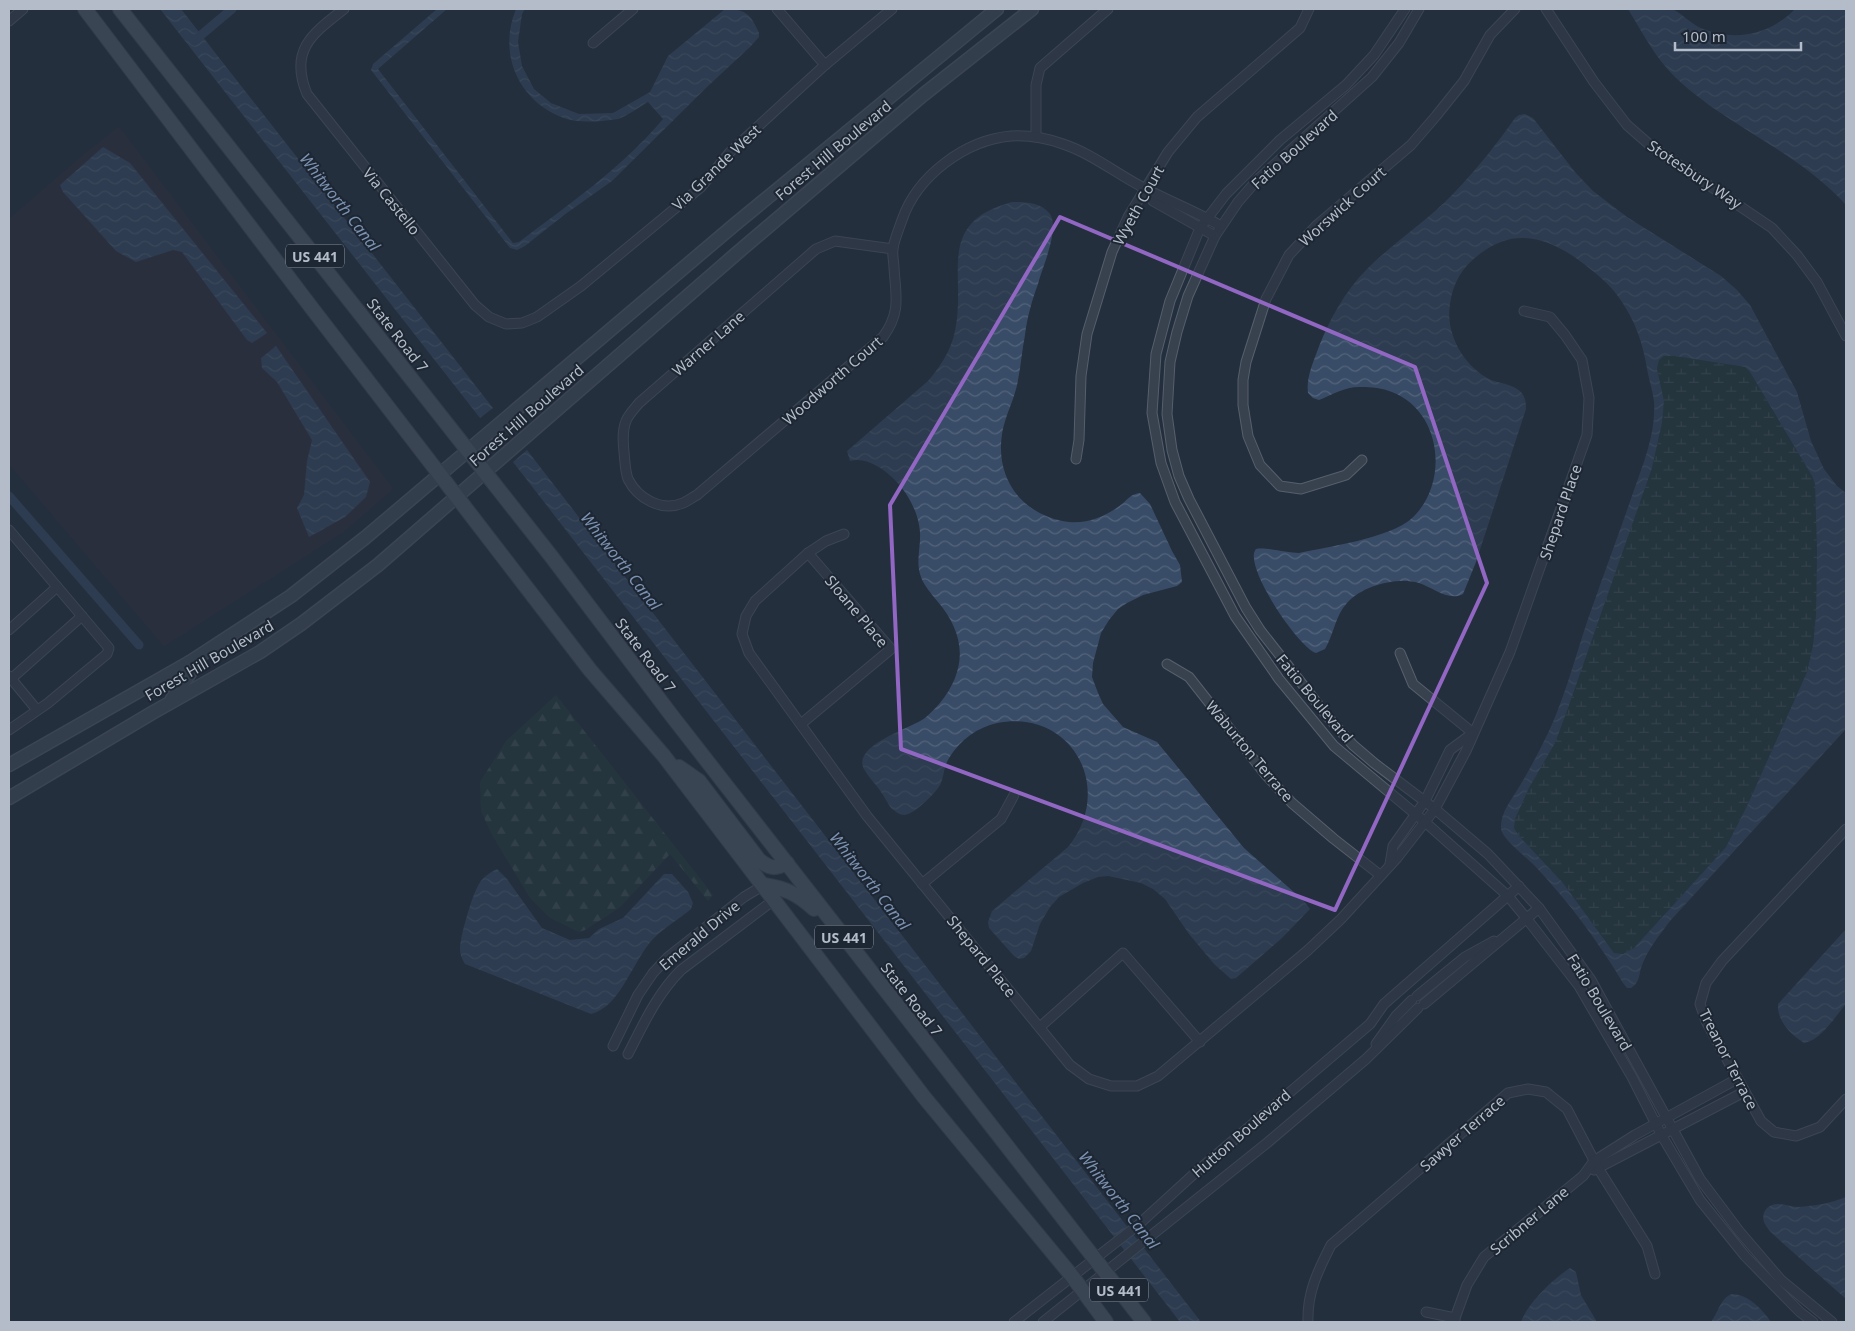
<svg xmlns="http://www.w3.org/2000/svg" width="1855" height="1331" font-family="'Noto Sans',sans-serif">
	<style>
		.medical { fill: #32303f }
		.forest { fill: url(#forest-firs) }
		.wetland { fill: url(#wetland-marsh) }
		.water { fill: url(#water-waves); fill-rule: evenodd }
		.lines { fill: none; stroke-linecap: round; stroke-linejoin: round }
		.canal { stroke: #394c67; stroke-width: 9 }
		.minor-casing { stroke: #565f6c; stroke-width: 11 }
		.secondary-casing { stroke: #565f6c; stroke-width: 15 }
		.primary-casing { stroke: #414a57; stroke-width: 16 }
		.minor { stroke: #38414e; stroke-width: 9 }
		.secondary { stroke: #465061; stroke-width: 12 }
		.primary { stroke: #56606e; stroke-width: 14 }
		.marked { fill: none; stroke: #9266c3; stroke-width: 4; stroke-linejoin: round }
		.labels { text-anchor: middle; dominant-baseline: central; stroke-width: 4; stroke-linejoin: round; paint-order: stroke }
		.shield { fill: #1d2633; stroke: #878f9c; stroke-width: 1 }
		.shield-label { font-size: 14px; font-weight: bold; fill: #b4bcc9 }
		.street-label { font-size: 15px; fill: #b4bcc9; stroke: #1d2633 }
		.water-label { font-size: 16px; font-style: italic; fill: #7c92b1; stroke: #1d2633 }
	</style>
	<defs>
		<pattern id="forest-firs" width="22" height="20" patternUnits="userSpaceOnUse" patternTransform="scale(1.25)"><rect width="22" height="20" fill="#263c3f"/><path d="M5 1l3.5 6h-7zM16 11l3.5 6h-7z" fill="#435659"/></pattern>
		<pattern id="wetland-marsh" width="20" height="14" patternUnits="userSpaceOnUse" patternTransform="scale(1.25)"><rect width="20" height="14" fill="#263c3f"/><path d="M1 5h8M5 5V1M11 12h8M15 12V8" fill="none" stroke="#435659"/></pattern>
		<pattern id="water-waves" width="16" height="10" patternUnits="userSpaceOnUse" patternTransform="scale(1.25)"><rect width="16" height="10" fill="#394c67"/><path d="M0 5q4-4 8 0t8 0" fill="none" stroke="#53647b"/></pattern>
	</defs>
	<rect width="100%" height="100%" fill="#242f3e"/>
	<polygon class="medical" points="119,127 393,489 343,532 164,646 9,464 9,219 87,152"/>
	<polygon class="forest" points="556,695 713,895 708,901 670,854 619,908 585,930 579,932 550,918 530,898 491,833 481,811 480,782 506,741"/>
	<polygon class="wetland" points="1664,356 1675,356 1745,367 1750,372 1812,476 1815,484 1817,551 1816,614 1813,645 1807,672 1747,806 1726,847 1634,948 1623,954 1614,953 1563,883 1519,836 1514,828 1515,819 1529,788 1555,743 1567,711 1652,468 1662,423 1664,402 1657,369 1659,360"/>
	<g class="water">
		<polygon points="160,9 181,9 493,408 480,418"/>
		<path d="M 437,9 L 447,9 L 378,69 L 513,243 L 519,242 C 569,204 622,168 663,119 L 648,102 C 639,107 628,116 618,119 C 613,120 607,120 602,121 C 589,122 573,122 561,117 C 517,99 498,52 516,9 L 525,9 L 522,14 L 518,42 L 522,66 L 534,89 L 551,103 L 579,114 L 613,113 L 650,92 L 668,56 L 725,9 C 745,9 751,14 759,33 L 759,37 L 750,47 L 707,87 L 612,181 L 564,215 L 525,246 L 517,250 L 510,248 L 371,70 L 373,64 Z"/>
		<path d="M 1628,9 C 1637,9 1669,7 1674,10 C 1684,15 1692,25 1703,29 C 1736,42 1771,34 1795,9 L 1846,9 L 1846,205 C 1797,151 1728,127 1676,78 C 1656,59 1642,32 1628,9 Z"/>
		<path d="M 1525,114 L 1533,118 L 1575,172 L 1593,191 L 1627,217 L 1721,276 L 1737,290 L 1750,305 L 1797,392 L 1811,441 L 1824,469 L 1837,486 L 1846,493 L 1846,729 L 1670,921 C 1659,936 1647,950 1641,968 C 1639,976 1639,983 1631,988 L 1627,988 L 1623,983 C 1598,941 1568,901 1534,865 C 1526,857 1501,838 1501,828 C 1500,813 1512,799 1519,787 C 1530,769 1540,750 1549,731 C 1568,690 1578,645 1594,602 C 1607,565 1621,528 1634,490 C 1644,462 1656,432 1654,402 C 1653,392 1650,383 1648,374 C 1643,343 1636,321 1617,295 C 1609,284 1599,276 1589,268 C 1556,241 1519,224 1481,253 C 1463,266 1453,282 1450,304 C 1445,334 1464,367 1491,380 C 1499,383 1510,384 1517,389 C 1525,394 1526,401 1526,409 L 1476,562 L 1463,594 C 1449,602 1432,587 1419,583 C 1397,577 1363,585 1347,603 C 1335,616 1334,634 1325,649 L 1316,653 C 1299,648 1242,565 1256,549 C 1266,547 1286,553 1299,553 C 1328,547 1389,538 1411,519 C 1450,484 1442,411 1392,392 C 1383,388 1371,387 1362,387 C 1346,386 1333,394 1319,400 L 1313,398 L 1308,393 C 1306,378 1313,363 1318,349 C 1329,320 1345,291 1367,269 C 1394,242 1427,221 1453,194 C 1476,170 1496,145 1515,118 L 1519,115 ZM 1664,356 L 1675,356 L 1745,367 L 1750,372 L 1812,476 L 1815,484 L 1817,551 L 1816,614 L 1813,645 L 1807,672 L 1747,806 L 1726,847 L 1634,948 L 1623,954 L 1614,953 L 1563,883 L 1519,836 L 1514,828 L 1515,819 L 1529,788 L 1555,743 L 1567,711 L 1652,468 L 1662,423 L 1664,401 L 1657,369 L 1659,360 Z"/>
		<polygon points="103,147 130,163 267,333 252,343 247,340 182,252 173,250 136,262 116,251 63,192 60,185"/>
		<path d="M 1012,202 C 1025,202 1041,202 1050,214 C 1060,229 1042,268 1038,284 C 1032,300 1027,318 1025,335 C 1022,350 1021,365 1018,380 C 1015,399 1005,415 1002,434 C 995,480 1023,516 1069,522 C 1088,524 1107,516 1122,504 C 1128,499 1131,494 1140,493 L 1150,504 L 1172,551 L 1180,565 L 1182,582 L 1177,586 L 1143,595 L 1127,603 L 1118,609 L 1109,620 L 1101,633 L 1093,663 L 1092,677 L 1098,693 L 1103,704 L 1123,727 L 1157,742 L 1244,848 L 1304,901 L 1310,909 L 1282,938 L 1236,978 L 1231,979 L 1214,964 L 1189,934 L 1165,899 L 1153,889 L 1141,883 L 1108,876 L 1098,877 L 1083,883 L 1059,897 L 1050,907 L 1040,924 L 1031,951 L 1024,958 L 1019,959 L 1014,956 L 989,928 L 988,922 L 992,911 L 1068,847 C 1115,790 1073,708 997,723 C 978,727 960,740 949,758 C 944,766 944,775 941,783 C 938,791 914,815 904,815 C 899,815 895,811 891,808 C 887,803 885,797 881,792 C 876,784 867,776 863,767 C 855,744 912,728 925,718 C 939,706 952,690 957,672 C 965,646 955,622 938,602 C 931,593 923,585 920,574 C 916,560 921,546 920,532 C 918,507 902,483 882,469 C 872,463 862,458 850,461 L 847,451 L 928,381 C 941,366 951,350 955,331 C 967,274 934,223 1012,202 Z"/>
		<polygon points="276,346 370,482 366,497 345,517 309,537 297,508 304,495 307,461 312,440 277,382 262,368 261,358"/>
		<polygon points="527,450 1201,1322 1180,1322 513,462"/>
		<path d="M 497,869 L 507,879 L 542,928 L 570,940 L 589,938 L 599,929 L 623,918 L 664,874 L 672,874 L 688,892 L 693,903 L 691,909 C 679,919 665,927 654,938 C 633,959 621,1007 591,1014 L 465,964 C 462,959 460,955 460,949 C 460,937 472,895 479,884 C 483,877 489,873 497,869 Z"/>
		<path d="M 1846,929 L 1846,1004 C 1835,1016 1822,1040 1804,1043 C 1790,1034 1777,1021 1778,1004 Z"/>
		<path d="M 1846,1197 L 1846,1299 C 1826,1281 1806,1264 1786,1246 C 1779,1239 1769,1232 1765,1224 C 1761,1217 1764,1208 1772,1205 C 1780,1202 1790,1207 1798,1207 C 1815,1206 1831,1203 1846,1197 Z"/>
		<path d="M 1570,1268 L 1576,1272 L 1581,1295 L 1597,1322 L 1521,1322 C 1527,1304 1554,1278 1570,1268 Z"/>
		<path d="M 1732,1294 C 1748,1294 1763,1310 1771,1322 L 1711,1322 C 1718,1313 1721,1297 1732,1294 Z"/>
	</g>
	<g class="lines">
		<g class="canal">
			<polyline points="194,41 232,9"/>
			<polyline points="9,496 139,645"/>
		</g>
		<g class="minor-casing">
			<g id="minor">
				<path d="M 344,9 C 312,34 289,50 307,94 L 475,305 L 489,317 L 506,324 L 522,323 L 537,317 L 581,286 L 701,187 L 730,152 L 825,65 L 892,9"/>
				<polyline points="777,9 825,65"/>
				<polyline points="1405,9 1374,55 1346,85 1280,140 1226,194 1200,228 1170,301 1156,354 1152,413 1161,463 1175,502 1235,616 1279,679 1334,746 1425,822 1508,896 1527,919 1579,986 1632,1077 1662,1136 1700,1200 1745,1256 1800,1312 1813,1322"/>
				<polyline points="1419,9 1399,43 1372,77 1257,180 1238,202 1215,236 1188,296 1177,332 1170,362 1167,414 1172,450 1179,476 1189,499 1246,608 1260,630 1328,717 1353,745 1374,763 1435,809 1488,854 1539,908 1591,980 1700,1179 1739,1231 1781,1280 1832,1322"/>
				<polyline points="1546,9 1594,82 1627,125 1651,146 1772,228 1797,255 1817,282 1846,336"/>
				<polyline points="9,21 23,9"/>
				<polyline points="593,43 633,9"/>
				<polyline points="1036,136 1036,85 1040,68 1108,9"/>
				<polyline points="1146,189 1153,201 1215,236"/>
				<path d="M 893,249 L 835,241 L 816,249 L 639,403 C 635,408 628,415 626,421 C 622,431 623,442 624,452 C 625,461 625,471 628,479 C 638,499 662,512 683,503 C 688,501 693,497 697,495 L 883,337 C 901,312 896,297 894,268 C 894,262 892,255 893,249 C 894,240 899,229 902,220 C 917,176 965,140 1011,136 C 1029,135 1046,138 1063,144 C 1093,154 1118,175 1146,189 C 1171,202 1197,212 1221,226"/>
				<polyline points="1076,459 1079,440 1081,376 1087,334 1112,252 1128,217 1168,152 1197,117 1300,28 1309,9"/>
				<polyline points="1362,460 1346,475 1301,489 1280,486 1260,465 1248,436 1243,405 1243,380 1246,362 1266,299 1289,255 1316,226 1411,145 1436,116 1464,81 1490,35 1515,9"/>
				<polyline points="9,530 109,648 107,654 48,703 9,730"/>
				<polyline points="844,534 826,541 808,553 755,601 746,616 742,634 749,653 867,816 1070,1065 1089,1079 1111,1086 1137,1086 1158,1076 1307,951 1341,919 1397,858 1435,809 1466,751 1510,652 1587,435 1589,398 1582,360 1565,335 1550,317 1524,311"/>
				<polyline points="9,630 57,587"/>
				<polyline points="1400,653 1413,684 1473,733"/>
				<polyline points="1167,664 1189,677 1266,775 1292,803 1334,839 1380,875"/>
				<polyline points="9,676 37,710"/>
				<polyline points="11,679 82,616"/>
				<polyline points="801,724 891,649 808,553"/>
				<polyline points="1846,829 1722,961 1706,983 1700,1004 1706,1021 1761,1121 1774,1132 1796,1136 1820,1127 1846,1099"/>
				<polyline points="1390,864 1393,846 1425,801 1450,750 1473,733"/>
				<polyline points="922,884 1001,819 1014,795"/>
				<polyline points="1417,996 1465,957 1494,941"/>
				<polyline points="1424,1004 1539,908"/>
				<polyline points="1040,1027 1123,953 1200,1042"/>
				<polyline points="1376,1044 1396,1016 1412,1000"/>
				<polyline points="613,1046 638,995 653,973 668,957 744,897 764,885"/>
				<path d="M 628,1054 C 644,1023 657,994 681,970 L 775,899"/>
				<polyline points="1594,1170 1744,1092"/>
				<polyline points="1426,1312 1455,1318"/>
				<polyline points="1014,1322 1138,1225 1195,1173 1370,1024 1384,1004 1519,886"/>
				<polyline points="1043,1322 1267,1143 1366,1059 1418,1008"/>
				<path d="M 1308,1322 C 1307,1292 1318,1271 1331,1245 L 1508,1093 L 1528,1089 L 1546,1092 L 1567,1109 L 1598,1168 L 1647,1246 L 1655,1274"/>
				<polyline points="1455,1322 1455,1318 1467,1285 1484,1257 1583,1176 1594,1161 1635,1135 1737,1079"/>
			</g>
		</g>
		<g class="secondary-casing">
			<g id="secondary">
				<polyline points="172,699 190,673 190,662"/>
				<polyline points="9,765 190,662 291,596 366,537 733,226 997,9"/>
				<polyline points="9,798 152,713 260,652 301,624 378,565 736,254 923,95 1032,9"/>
			</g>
		</g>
		<g class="primary-casing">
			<g id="primary">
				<polyline points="85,9 311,307 590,670 664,756 924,1097 1072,1276 1106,1322"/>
				<polyline points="120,9 551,556 672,716 1144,1322"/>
				<path d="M 679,767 L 699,781 L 759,860 C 770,869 775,869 787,863"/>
				<path d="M 764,885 C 785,888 798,894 814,909"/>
			</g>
		</g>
		<use href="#minor" class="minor"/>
		<use href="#secondary" class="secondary"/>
		<use href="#primary" class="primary"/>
	</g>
	<path d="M0 0H1855V1331H0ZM 1060,217 L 1415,367 L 1487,583 L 1335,910 L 901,749 L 890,505 Z" fill="#242f3e" fill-opacity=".55" fill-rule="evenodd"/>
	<path class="marked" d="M 1060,217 L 1415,367 L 1487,583 L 1335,910 L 901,749 L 890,505 Z"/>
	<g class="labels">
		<g class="shield">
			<rect x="286" y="244.5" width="58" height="23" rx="4"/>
			<rect x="815" y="925.5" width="58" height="23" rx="4"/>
			<rect x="1090" y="1278.5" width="58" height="23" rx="4"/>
		</g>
		<g class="shield-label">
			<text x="315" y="256">US 441</text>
			<text x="844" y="937">US 441</text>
			<text x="1119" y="1290">US 441</text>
		</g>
		<g class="street-label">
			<text transform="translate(1294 149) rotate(-42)">Fatio Boulevard</text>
			<text transform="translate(833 150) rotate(-40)">Forest Hill Boulevard</text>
			<text transform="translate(716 167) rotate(-44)">Via Grande West</text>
			<text transform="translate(1695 174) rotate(34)">Stotesbury Way</text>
			<text transform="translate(392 201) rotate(51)">Via Castello</text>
			<text transform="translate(1138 205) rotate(-61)">Wyeth Court</text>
			<text transform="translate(1342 206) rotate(-42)">Worswick Court</text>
			<text transform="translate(398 335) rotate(52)">State Road 7</text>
			<text transform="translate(708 343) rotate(-41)">Warner Lane</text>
			<text transform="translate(832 380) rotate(-41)">Woodworth Court</text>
			<text transform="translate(526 415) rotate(-41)">Forest Hill Boulevard</text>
			<text transform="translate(1560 512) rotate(-71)">Shepard Place</text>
			<text transform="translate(857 611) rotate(50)">Sloane Place</text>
			<text transform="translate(646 655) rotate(53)">State Road 7</text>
			<text transform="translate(209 660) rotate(-30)">Forest Hill Boulevard</text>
			<text transform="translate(1315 698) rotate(50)">Fatio Boulevard</text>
			<text transform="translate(1250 751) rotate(50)">Waburton Terrace</text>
			<text transform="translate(699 935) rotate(-40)">Emerald Drive</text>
			<text transform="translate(982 956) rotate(51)">Shepard Place</text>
			<text transform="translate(912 999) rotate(52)">State Road 7</text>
			<text transform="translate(1600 1002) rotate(59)">Fatio Boulevard</text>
			<text transform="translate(1729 1059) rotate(63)">Treanor Terrace</text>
			<text transform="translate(1241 1133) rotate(-41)">Hutton Boulevard</text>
			<text transform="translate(1462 1133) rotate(-41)">Sawyer Terrace</text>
			<text transform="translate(1529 1220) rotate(-40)">Scribner Lane</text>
		</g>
		<g class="water-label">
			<text transform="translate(340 202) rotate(52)">Whitworth Canal</text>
			<text transform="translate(621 561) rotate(52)">Whitworth Canal</text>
			<text transform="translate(870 881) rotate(52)">Whitworth Canal</text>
			<text transform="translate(1119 1200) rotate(52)">Whitworth Canal</text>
		</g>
	</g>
	<rect width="1855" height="1331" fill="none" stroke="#b4bcc9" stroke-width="20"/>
	<path d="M1675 42v8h126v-8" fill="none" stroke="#b4bcc9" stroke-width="2.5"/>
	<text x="1682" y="42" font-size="15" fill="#b4bcc9" stroke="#1d2633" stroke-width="4" paint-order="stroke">100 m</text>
</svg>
